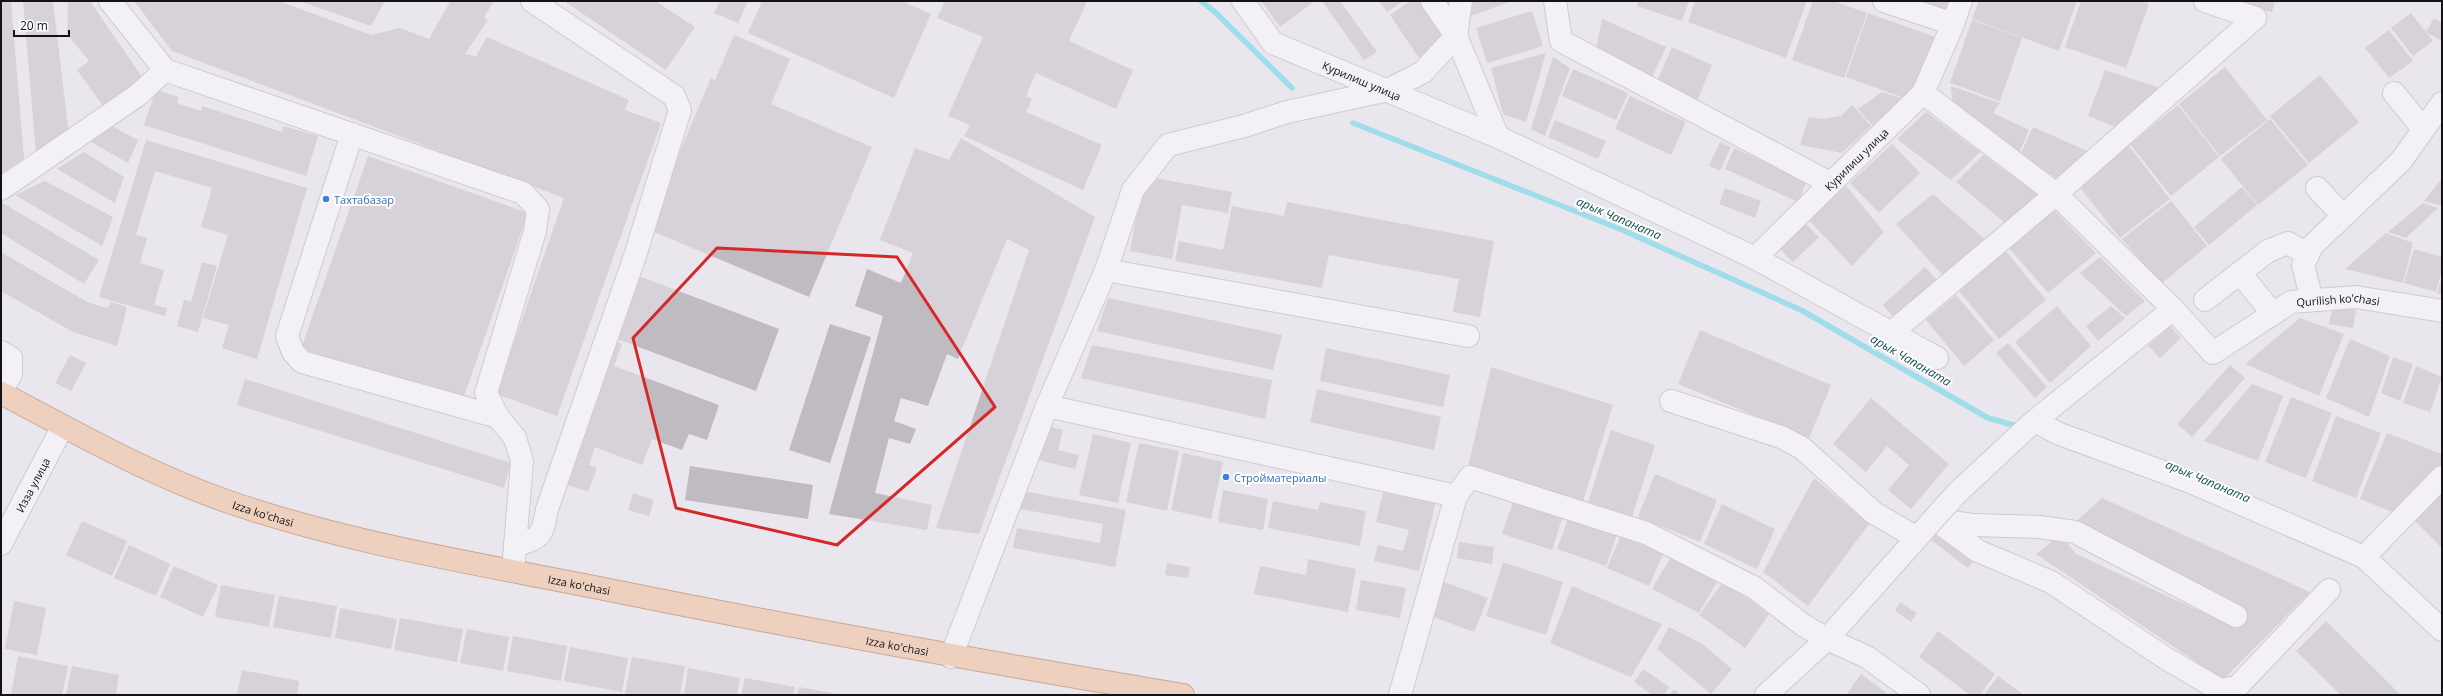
<svg xmlns="http://www.w3.org/2000/svg" width="2443" height="696" font-family="'Open Sans',sans-serif">
	<style>
		.lines { fill: none; stroke-linecap: round; stroke-linejoin: round }
		.stream { stroke: #45d3df; stroke-width: 5.5 }
		.building { fill: #c0bac1 }
		.minor-casing { stroke: #adaab1; stroke-width: 24 }
		.major-casing { stroke: #a15d27; stroke-width: 24 }
		.minor { stroke: #fff; stroke-width: 22 }
		.major { stroke: #f4b683; stroke-width: 22 }
		.minor-bridge-casing { stroke: #adaab1; stroke-width: 24; stroke-linecap: butt }
		.minor-bridge { stroke: #fff; stroke-width: 22 }
		.marked { fill: none; stroke: #d62828; stroke-width: 3; stroke-linejoin: round }
		.shop-dot { fill: #3f7fe0; stroke: #fff; stroke-width: 1.5 }
		.labels { text-anchor: middle; dominant-baseline: central; stroke-width: 4; stroke-linejoin: round; paint-order: stroke }
		.street-label { font-size: 11px; fill: #141215; stroke: #fff }
		.shop-label { font-size: 11px; fill: #366cbe; stroke: #fff; text-anchor: start }
		.water-label { font-size: 12px; font-style: italic; fill: #124e54; stroke: #fff }
	</style>
	<rect width="100%" height="100%" fill="#e9e6ee"/>
	<g class="lines">
		<g class="stream">
			<polyline points="1201,1 1215,12 1292,88"/>
			<polyline points="1353,123 1620,229 1801,310 1988,418 2020,427"/>
		</g>
	</g>
	<g class="building">
		<polygon points="1,1 11,1 24,159 1,174"/>
		<polygon points="23,1 53,1 69,136 36,153"/>
		<polygon points="68,1 90,1 142,77 103,106 77,70 89,61 67,34"/>
		<polygon points="134,1 279,1 371,35 400,28 429,39 450,2 449,1 494,1 484,17 488,20 465,54 476,56 487,37 629,100 625,110 661,123 557,416 496,394 564,198 172,51"/>
		<polygon points="299,1 385,1 371,26"/>
		<polygon points="564,1 655,1 695,27 666,70"/>
		<polygon points="720,1 748,1 738,23 714,13"/>
		<polygon points="762,1 902,1 931,14 894,98 748,33"/>
		<polygon points="945,1 1087,1 1069,41 1133,70 1116,109 1036,73 1026,96 1032,99 1026,112 1102,145 1083,190 964,136 970,125 948,116 983,37 937,18"/>
		<polygon points="1261,1 1311,1 1312,3 1280,27"/>
		<polygon points="1322,1 1340,1 1377,52 1364,60"/>
		<polygon points="1379,1 1403,1 1387,12"/>
		<polygon points="1410,1 1423,1 1448,38 1419,58 1390,15"/>
		<polygon points="1473,1 1512,1 1471,16"/>
		<polygon points="1639,1 1689,1 1682,21 1637,6"/>
		<polygon points="1695,1 1807,1 1786,58 1688,22"/>
		<polygon points="1813,1 1833,1 1867,13 1844,78 1792,60"/>
		<polygon points="1920,1 1950,1 1947,11"/>
		<polygon points="1979,1 2077,1 2059,51 1972,19"/>
		<polygon points="2081,1 2139,1 2149,4 2126,68 2065,47"/>
		<polygon points="2217,1 2275,1 2272,12"/>
		<polygon points="1532,11 1543,46 1487,63 1476,28"/>
		<polygon points="1868,13 1938,38 1918,87 1904,98 1846,77"/>
		<polygon points="2411,13 2433,41 2413,56 2391,28"/>
		<polygon points="2434,18 2442,23 2442,41 2426,32"/>
		<polygon points="1602,19 1666,47 1650,81 1595,53"/>
		<polygon points="1972,20 2022,38 2000,101 1950,83"/>
		<polygon points="2389,30 2413,61 2389,78 2365,48"/>
		<polygon points="734,35 790,59 771,104 872,147 809,297 647,229 711,78 715,80"/>
		<polygon points="1672,47 1712,65 1696,103 1655,86"/>
		<polygon points="1546,53 1526,122 1503,114 1491,68"/>
		<polygon points="1553,57 1570,68 1545,136 1531,129"/>
		<polygon points="2225,67 2267,120 2220,156 2179,104"/>
		<polygon points="1573,69 1628,93 1616,120 1562,96"/>
		<polygon points="2105,70 2163,89 2121,129 2088,116"/>
		<polygon points="2320,75 2359,122 2309,163 2270,116"/>
		<polygon points="1951,86 2000,103 1993,113 2029,130 2019,154 1953,111"/>
		<polygon points="156,90 179,97 177,103 201,111 202,106 282,132 284,126 318,136 306,176 144,125"/>
		<polygon points="1882,92 1903,99 1872,125 1858,109"/>
		<polygon points="1630,96 1686,122 1671,155 1615,129"/>
		<polygon points="1852,105 1871,126 1842,153 1800,145 1809,117 1822,119 1841,116"/>
		<polygon points="2178,105 2219,157 2171,196 2130,144"/>
		<polygon points="1926,112 1980,152 1951,180 1897,139"/>
		<polygon points="2270,119 2308,165 2258,205 2221,159"/>
		<polygon points="1555,120 1606,141 1598,159 1548,137"/>
		<polygon points="108,124 138,140 128,163 91,142"/>
		<polygon points="2033,127 2092,153 2062,182 2020,155"/>
		<polygon points="961,138 1095,217 979,534 936,528 1029,250 1007,239 958,359 947,354 928,406 901,398 894,421 916,429 910,444 889,438 875,493 932,505 927,530 829,514 883,316 855,306 867,269 901,283 913,253 880,240 915,148 949,160"/>
		<polygon points="146,140 307,188 257,359 222,348 229,325 203,318 228,235 201,227 212,188 155,171 136,235 147,238 140,263 164,270 154,305 167,308 165,316 99,297"/>
		<polygon points="1720,142 1731,147 1720,171 1709,166"/>
		<polygon points="1892,144 1920,173 1879,213 1850,183"/>
		<polygon points="2128,145 2170,199 2120,238 2078,185"/>
		<polygon points="1734,148 1807,181 1798,202 1725,169"/>
		<polygon points="84,152 124,177 115,203 57,169"/>
		<polygon points="1983,155 2038,194 2006,224 1956,182"/>
		<polygon points="368,156 528,213 461,405 301,349"/>
		<polygon points="1144,176 1232,192 1228,213 1182,205 1172,259 1130,251"/>
		<polygon points="2442,178 2442,206 2424,201"/>
		<polygon points="45,181 113,217 102,246 15,195"/>
		<polygon points="1846,186 1884,232 1852,266 1809,220"/>
		<polygon points="2242,187 2257,205 2209,245 2194,227"/>
		<polygon points="1725,188 1761,201 1755,218 1719,204"/>
		<polygon points="1933,194 1988,242 1946,279 1896,224"/>
		<polygon points="2171,201 2207,246 2161,284 2122,239"/>
		<polygon points="1,202 99,260 84,284 1,233"/>
		<polygon points="1287,202 1494,241 1480,317 1453,312 1459,279 1329,255 1322,288 1175,261 1179,241 1223,250 1232,206 1284,216"/>
		<polygon points="2423,203 2438,208 2406,238 2388,232"/>
		<polygon points="2053,209 2096,253 2048,293 2009,248"/>
		<polygon points="1805,223 1819,237 1793,262 1779,248"/>
		<polygon points="2386,233 2413,243 2403,283 2345,269"/>
		<polygon points="2414,249 2442,257 2442,270 2436,292 2404,283"/>
		<polygon points="2005,250 2046,300 1999,339 1959,291"/>
		<polygon points="1,252 87,302 107,308 111,302 127,307 117,346 73,332 1,291"/>
		<polygon points="2100,257 2145,301 2126,316 2080,273"/>
		<polygon points="202,262 217,266 198,332 177,326 184,300 191,302"/>
		<polygon points="1925,267 1941,284 1897,321 1883,305"/>
		<polygon points="636,275 779,329 756,391 612,337"/>
		<polygon points="2442,277 2442,295 2437,293"/>
		<polygon points="1956,295 1994,340 1964,366 1926,320"/>
		<polygon points="1108,298 1282,335 1273,370 1097,331"/>
		<polygon points="2057,306 2091,346 2050,383 2015,342"/>
		<polygon points="2111,306 2125,318 2098,341 2086,326"/>
		<polygon points="2333,306 2356,310 2353,328 2329,324"/>
		<polygon points="2300,318 2344,334 2319,396 2245,364"/>
		<polygon points="830,324 871,337 830,463 789,450"/>
		<polygon points="2170,326 2181,338 2160,358 2148,346"/>
		<polygon points="1700,330 1831,385 1809,438 1678,384"/>
		<polygon points="608,338 622,344 614,366 719,405 707,440 689,434 682,450 652,439 642,465 595,447 589,465 597,468 588,492 557,481"/>
		<polygon points="2350,339 2390,356 2369,417 2326,398"/>
		<polygon points="2008,343 2047,387 2035,398 1996,353"/>
		<polygon points="1092,345 1272,380 1265,419 1081,378"/>
		<polygon points="1326,348 1450,375 1443,407 1320,381"/>
		<polygon points="70,355 86,363 71,391 55,383"/>
		<polygon points="2393,357 2413,364 2400,401 2381,393"/>
		<polygon points="2230,365 2245,378 2192,437 2177,424"/>
		<polygon points="2416,366 2442,377 2430,412 2403,403"/>
		<polygon points="1491,367 1613,405 1583,501 1468,467"/>
		<polygon points="245,379 511,463 504,488 237,405"/>
		<polygon points="2252,384 2283,396 2258,461 2204,441"/>
		<polygon points="1317,389 1441,417 1434,450 1310,422"/>
		<polygon points="2291,397 2332,413 2306,478 2265,462"/>
		<polygon points="1871,398 1949,464 1911,509 1888,490 1909,465 1887,446 1866,472 1833,444"/>
		<polygon points="2336,416 2381,433 2356,498 2312,481"/>
		<polygon points="1047,426 1063,430 1058,450 1079,455 1075,469 1038,460"/>
		<polygon points="1611,430 1655,445 1632,517 1588,502"/>
		<polygon points="2387,433 2442,454 2442,464 2395,513 2360,499"/>
		<polygon points="1093,434 1131,443 1118,503 1079,495"/>
		<polygon points="1139,443 1179,451 1167,511 1126,502"/>
		<polygon points="1183,453 1223,462 1211,519 1171,510"/>
		<polygon points="690,466 813,485 808,519 685,500"/>
		<polygon points="1655,474 1717,500 1700,542 1638,517"/>
		<polygon points="1814,478 1869,524 1808,606 1763,572"/>
		<polygon points="1384,488 1436,501 1419,571 1374,561 1378,545 1403,551 1409,530 1376,522"/>
		<polygon points="1223,490 1268,499 1263,530 1218,522"/>
		<polygon points="1023,491 1126,510 1115,567 1013,548 1017,528 1100,543 1103,524 1020,509"/>
		<polygon points="633,493 654,500 649,516 628,510"/>
		<polygon points="2442,494 2442,548 2415,521"/>
		<polygon points="2102,498 2310,592 2223,680 2036,554 2060,535 2076,554 2230,625 2246,609 2086,535 2072,525"/>
		<polygon points="1514,499 1563,515 1552,550 1502,534"/>
		<polygon points="1273,501 1318,510 1320,502 1366,511 1360,546 1268,528"/>
		<polygon points="1722,504 1775,529 1757,569 1704,544"/>
		<polygon points="1569,517 1617,534 1606,566 1557,549"/>
		<polygon points="82,521 127,541 112,576 66,555"/>
		<polygon points="1940,528 1978,556 1968,568 1931,540"/>
		<polygon points="1621,535 1663,554 1649,586 1607,568"/>
		<polygon points="1459,542 1494,547 1492,564 1457,558"/>
		<polygon points="129,545 170,564 156,596 114,578"/>
		<polygon points="1672,555 1718,580 1699,613 1652,589"/>
		<polygon points="1308,559 1356,569 1348,612 1254,594 1260,566 1306,575"/>
		<polygon points="1503,562 1563,582 1546,635 1486,616"/>
		<polygon points="1167,563 1190,567 1188,578 1165,575"/>
		<polygon points="174,566 218,585 203,617 160,597"/>
		<polygon points="1361,580 1406,588 1400,618 1356,610"/>
		<polygon points="1439,580 1488,598 1474,632 1426,614"/>
		<polygon points="1724,581 1769,614 1745,648 1699,615"/>
		<polygon points="221,585 275,595 269,627 215,617"/>
		<polygon points="1572,586 1662,624 1631,677 1550,643"/>
		<polygon points="279,596 337,606 331,638 273,627"/>
		<polygon points="14,601 46,608 37,655 5,649"/>
		<polygon points="1900,602 1917,613 1911,622 1895,611"/>
		<polygon points="340,608 397,619 391,649 335,638"/>
		<polygon points="400,618 463,629 457,662 394,650"/>
		<polygon points="2326,621 2401,695 2341,695 2296,651"/>
		<polygon points="1669,627 1701,643 1732,669 1711,694 1657,649"/>
		<polygon points="467,629 509,637 503,671 460,663"/>
		<polygon points="1938,631 1995,674 1980,695 1970,695 1919,657"/>
		<polygon points="513,636 567,646 561,681 507,671"/>
		<polygon points="570,647 628,658 622,692 564,681"/>
		<polygon points="18,656 68,666 62,695 11,695"/>
		<polygon points="632,657 685,666 680,695 638,695 625,693"/>
		<polygon points="72,666 119,675 116,695 66,695"/>
		<polygon points="688,668 740,678 737,695 684,695"/>
		<polygon points="1643,669 1669,687 1664,695 1652,695 1634,682"/>
		<polygon points="242,670 299,681 297,695 237,695"/>
		<polygon points="1861,674 1889,695 1846,695"/>
		<polygon points="1998,676 2024,695 1984,695"/>
		<polygon points="745,678 795,687 793,695 741,695"/>
		<polygon points="799,687 837,694 837,695 797,695"/>
		<polygon points="1674,689 1681,695 1669,695"/>
	</g>
	<g class="lines">
		<g class="minor-casing">
			<g id="minor">
				<polyline points="110,1 165,70 523,193 538,209 535,231 486,393 498,417 515,438 522,461 513,571"/>
				<path id="s1" d="M 1243,1 L 1273,43 L 1498,137 L 1755,258 L 1923,93 L 2056,194 L 2173,309 L 2213,353 L 2291,302 L 2356,297 L 2442,311"/>
				<polyline points="1432,1 1456,36 1498,137"/>
				<polyline points="1555,1 1561,41 1830,183"/>
				<polyline points="1884,1 1953,24"/>
				<polyline points="2205,1 2255,18"/>
				<polyline points="1456,36 1461,1"/>
				<polyline points="1923,93 1953,24 1961,1"/>
				<polyline points="2394,93 2423,129"/>
				<polyline points="352,134 287,336 293,352 302,362 498,417"/>
				<polyline points="2317,188 2343,216"/>
				<polyline points="1,189 138,95 165,70"/>
				<polyline points="1755,258 1937,358"/>
				<polyline points="1106,270 1468,336"/>
				<polyline points="2240,273 2273,314"/>
				<polyline points="2205,300 2268,251 2288,243 2308,255"/>
				<polyline points="2312,300 2303,265 2312,246 2401,161 2442,103"/>
				<polyline points="1891,333 2056,194 2255,18"/>
				<polyline points="1,352 11,358 11,374 1,391"/>
				<polyline points="1671,401 1781,437 1802,448 1874,513 1917,538"/>
				<polyline points="1047,406 1456,496"/>
				<polyline points="2036,421 2057,433 2188,481 2364,557 2442,630"/>
				<polyline points="1957,493 2031,424 2173,309"/>
				<path id="s2" d="M 1,544 L 63,426"/>
				<path d="M 515,545 C 542,538 542,536 547,509 L 635,256 L 680,110 L 674,96 L 532,1"/>
				<polyline points="2364,557 2442,477"/>
				<polyline points="2236,616 2075,532 2039,527 1973,525 1934,519 1978,551 2051,582 2167,659 2220,690 2237,687 2329,590"/>
				<polyline points="951,657 1047,406 1106,270 1133,190 1168,145 1244,126 1287,112 1388,90 1423,72 1456,36"/>
				<polyline points="1400,695 1456,496 1470,477 1646,533 1755,588 1803,625 1827,639 1867,657 1919,695"/>
				<polyline points="1766,695 1827,639 1923,531"/>
			</g>
		</g>
		<g class="major-casing">
			<g id="major">
				<path id="s3" d="M 1,393 C 75,432 150,475 229,502 C 345,542 468,562 589,586 C 786,626 984,662 1183,695"/>
			</g>
		</g>
		<use href="#minor" class="minor"/>
		<use href="#major" class="major"/>
		<g class="minor-bridge-casing">
			<polyline id="minor-bridge" points="1923,531 1957,493"/>
		</g>
		<use href="#minor-bridge" class="minor-bridge"/>
	</g>
	<path d="M0 0H2443V696H0ZM 717,248 L 897,257 L 995,407 L 837,545 L 676,508 L 633,338 Z" fill="#e9e6ee" fill-opacity=".55" fill-rule="evenodd"/>
	<path class="marked" d="M 717,248 L 897,257 L 995,407 L 837,545 L 676,508 L 633,338 Z"/>
	<g class="shop-dot">
		<circle cx="326" cy="199" r="4"/>
		<circle cx="1226" cy="477" r="4"/>
	</g>
	<g class="labels">
		<g class="street-label">
			<text stroke="none"><textPath href="#s1" startOffset="148">Курилиш улица</textPath></text>
			<text stroke="none"><textPath href="#s1" startOffset="721">Курилиш улица</textPath></text>
			<text stroke="none"><textPath href="#s1" startOffset="1346">Qurilish ko'chasi</textPath></text>
			<text stroke="none"><textPath href="#s2" startOffset="67">Изза улица</textPath></text>
			<text stroke="none"><textPath href="#s3" startOffset="289">Izza ko'chasi</textPath></text>
			<text stroke="none"><textPath href="#s3" startOffset="613">Izza ko'chasi</textPath></text>
			<text stroke="none"><textPath href="#s3" startOffset="937">Izza ko'chasi</textPath></text>
		</g>
		<g class="shop-label">
			<text x="334" y="199">Тахтабазар</text>
			<text x="1234" y="477">Стройматериалы</text>
		</g>
		<g class="water-label">
			<text transform="translate(1619 218) rotate(23)">арык Чапаната</text>
			<text transform="translate(1911 360) rotate(30)">арык Чапаната</text>
			<text transform="translate(2208 481) rotate(23)">арык Чапаната</text>
		</g>
	</g>
	<rect width="2443" height="696" fill="none" stroke="#141215" stroke-width="4"/>
	<path d="M14 30v6h55v-6" fill="none" stroke="#141215" stroke-width="2"/>
	<text x="20" y="30" font-size="12" fill="#141215" stroke="#ffffff" stroke-width="3" paint-order="stroke">20 m</text>
</svg>
